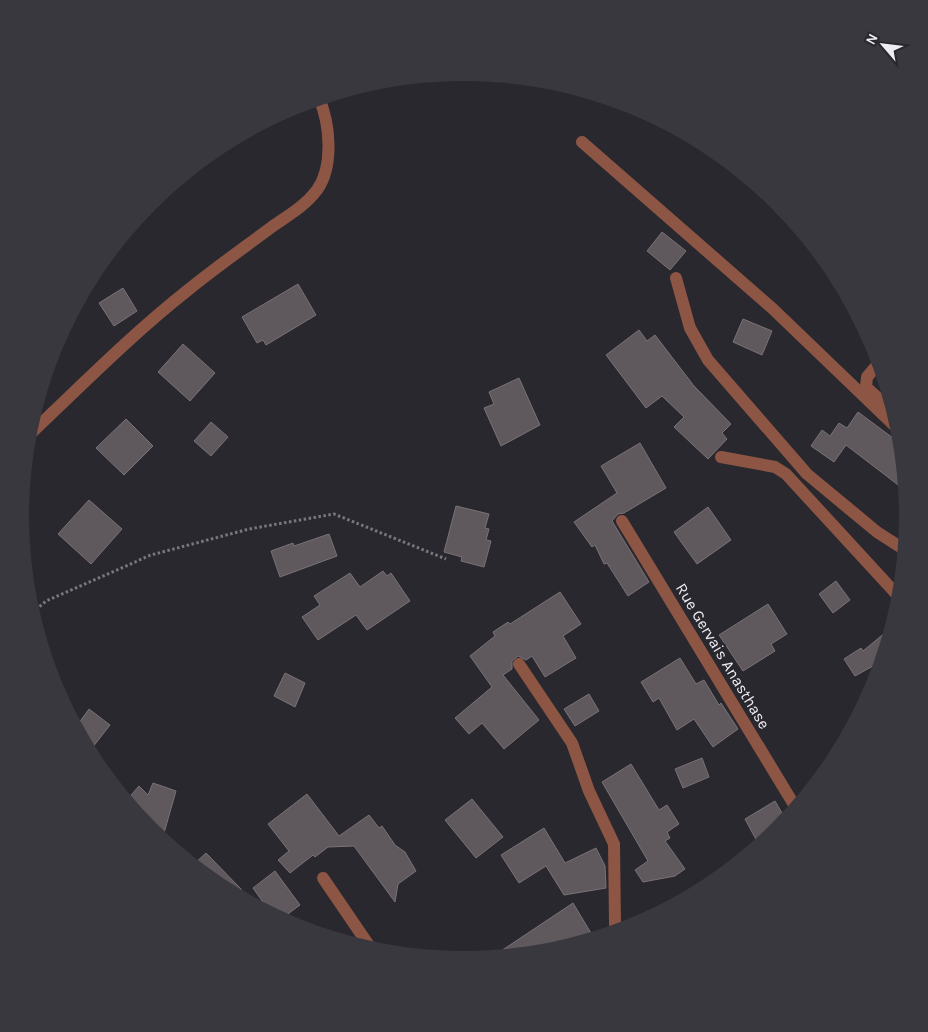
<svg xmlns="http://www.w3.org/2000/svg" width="928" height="1032" font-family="Karla,sans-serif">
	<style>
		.building { fill: #5f585c; stroke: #7a7276 }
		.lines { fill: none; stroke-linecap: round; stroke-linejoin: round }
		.path { stroke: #77777c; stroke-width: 3; stroke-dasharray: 2.5 2.5; stroke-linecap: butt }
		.minor { stroke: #8c5544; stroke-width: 12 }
		.labels { text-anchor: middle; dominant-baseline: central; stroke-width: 5; stroke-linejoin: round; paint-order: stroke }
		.street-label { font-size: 16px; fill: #eeeef2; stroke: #29282e }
	</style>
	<rect width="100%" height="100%" fill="#29282e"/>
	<g class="building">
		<polygon points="662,232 686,251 670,270 647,251"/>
		<polygon points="298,284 316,315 266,345 263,340 257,343 242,317"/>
		<polygon points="123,288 137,311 114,326 99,303"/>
		<polygon points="743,319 772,331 762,355 733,342"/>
		<polygon points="639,330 647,341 655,335 694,386 731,424 722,433 727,439 708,459 674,427 684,417 662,396 646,408 606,355"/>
		<polygon points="183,344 215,373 190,401 158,372"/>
		<polygon points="519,378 540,425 501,446 484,408 494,404 489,392"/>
		<polygon points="858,412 901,444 906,491 846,445 834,462 811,446 822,430 830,436 839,423 847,428"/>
		<polygon points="126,419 153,446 124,475 96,448"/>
		<polygon points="211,422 228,437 211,456 194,441"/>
		<polygon points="640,443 666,488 624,513 618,514 612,521 649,582 628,596 607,563 604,564 595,545 592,547 574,522 617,493 601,466"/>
		<polygon points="89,500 122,529 91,564 58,534"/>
		<polygon points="456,506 489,514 485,528 489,529 486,540 491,541 484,567 461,561 462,557 444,552"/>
		<polygon points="708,507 731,540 697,564 674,532"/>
		<polygon points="329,534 337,556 280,577 271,551 293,543 294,546"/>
		<polygon points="383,571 387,576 391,573 410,601 367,630 356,615 318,640 302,617 320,605 314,596 350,573 360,587"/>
		<polygon points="836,581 850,600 833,613 819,594"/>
		<polygon points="560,592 581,624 563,636 576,658 545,677 532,656 526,660 518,656 512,661 512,669 503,675 539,720 504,749 482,723 469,734 455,718 492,687 470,656 495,636 493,632 508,622 510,624"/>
		<polygon points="768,604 787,634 771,644 775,651 743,671 719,635"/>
		<polygon points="892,627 882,661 855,676 844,659 861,648 863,651"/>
		<polygon points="680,658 696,684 704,680 719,705 721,703 738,729 713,747 694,719 677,730 659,698 653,702 641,682"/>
		<polygon points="285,673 305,683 295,707 274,696"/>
		<polygon points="589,694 599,711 575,726 564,709"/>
		<polygon points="89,709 110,725 89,752 76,727"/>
		<polygon points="702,758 709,777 683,788 675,769"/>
		<polygon points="631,764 659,810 667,805 679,824 667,832 670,838 665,841 685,869 675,876 643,882 635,870 648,861 602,782"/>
		<polygon points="153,783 176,791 162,840 150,830 126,801 139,786 148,795"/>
		<polygon points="307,794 339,836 369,815 379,828 382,826 395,845 405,852 416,871 398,884 395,902 354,846 328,847 315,857 313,855 290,873 278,860 289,851 268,824"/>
		<polygon points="472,799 503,837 476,858 445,820"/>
		<polygon points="775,801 786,820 759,845 745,819"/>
		<polygon points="544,828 565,863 596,848 605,866 606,888 564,895 546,866 519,883 501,855"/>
		<polygon points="206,853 242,890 236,895 217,885 193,865"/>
		<polygon points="275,871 300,905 281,919 272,915 253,888"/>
		<polygon points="573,903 594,938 550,952 492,957"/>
	</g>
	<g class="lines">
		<polyline class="path" points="32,613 46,601 151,555 249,529 334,514 446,559"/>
		<g class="minor">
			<polyline points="582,142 773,309 900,431"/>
			<polyline points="676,278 690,328 708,360 807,474 877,532 905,550"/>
			<polyline points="879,363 867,377 866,387 895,414"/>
			<path d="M 28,436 C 81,386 131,335 188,290 C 215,268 245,247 273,226 C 289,215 305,206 317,190 C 334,166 330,124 319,98"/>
			<polyline points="721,457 775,467 786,474 900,598"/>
			<polyline points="622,521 796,808"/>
			<polyline points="519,664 572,743 589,791 614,844 615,924 618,931"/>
			<polyline points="323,878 372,950"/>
		</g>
	</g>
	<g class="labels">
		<g class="street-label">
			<text transform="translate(723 656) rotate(59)">Rue Gervais Anasthase</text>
		</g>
	</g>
	<path d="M0 0H928V1032H0ZM29 516a435 435 0 1 1 870 0a435 435 0 1 1-870 0Z" fill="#39383e" fill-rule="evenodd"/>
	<g transform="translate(883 45) rotate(298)" stroke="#29282e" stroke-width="4" paint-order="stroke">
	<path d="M0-4L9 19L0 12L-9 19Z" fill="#eeeef2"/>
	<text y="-8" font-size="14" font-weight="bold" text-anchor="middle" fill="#eeeef2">N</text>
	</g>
</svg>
